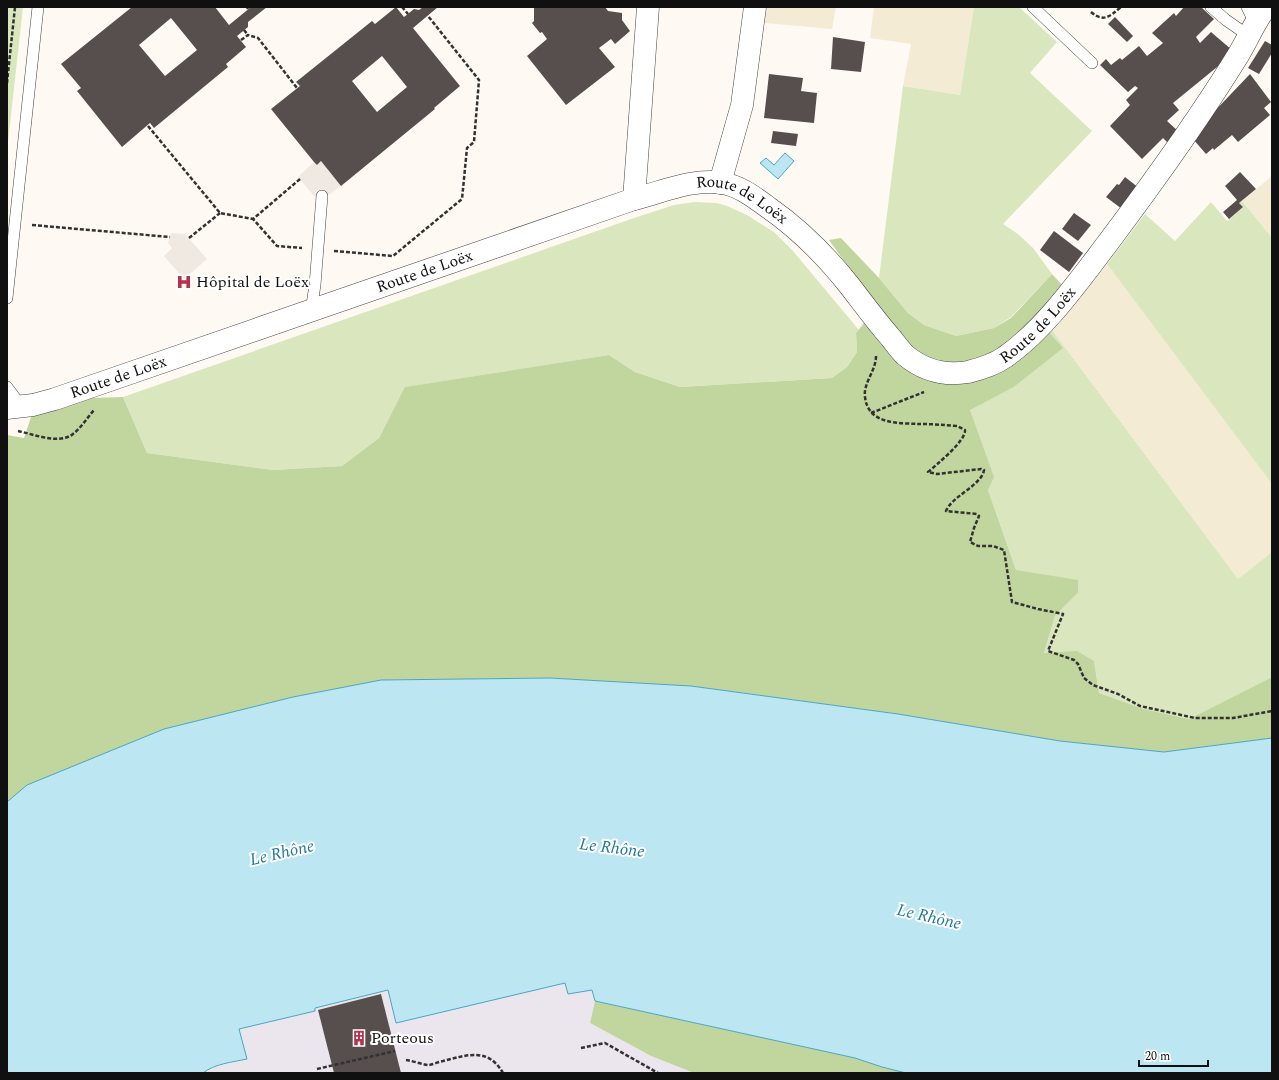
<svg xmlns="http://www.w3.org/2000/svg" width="1279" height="1080" font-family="Spectral,serif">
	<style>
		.industrial { fill: #ebe5ed }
		.farmland { fill: #f3ebd4 }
		.green { fill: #dae7be }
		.forest { fill: #c1d69f }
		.plaza { fill: #efe9e1 }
		.water { fill: #bbe6f2; stroke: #48a6c3 }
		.building { fill: #574f4d; fill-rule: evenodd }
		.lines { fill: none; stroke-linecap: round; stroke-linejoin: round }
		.service-casing { stroke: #434343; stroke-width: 12 }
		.minor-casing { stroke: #434343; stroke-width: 23 }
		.tertiary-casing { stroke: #434343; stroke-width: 23 }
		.path { stroke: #323232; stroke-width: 2.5; stroke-dasharray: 4 2; stroke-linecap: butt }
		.service { stroke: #fff; stroke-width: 11 }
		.minor { stroke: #fff; stroke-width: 22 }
		.tertiary { stroke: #fff; stroke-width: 22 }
		.labels { text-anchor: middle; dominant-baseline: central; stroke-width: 4; stroke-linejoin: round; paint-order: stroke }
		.street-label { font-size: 16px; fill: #101010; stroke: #fff }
		.poi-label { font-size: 16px; fill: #101010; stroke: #fff; text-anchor: start }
		.water-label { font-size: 17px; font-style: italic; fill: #217899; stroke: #fff }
	</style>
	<rect width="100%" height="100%" fill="#fefaf3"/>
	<polygon class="industrial" points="565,983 568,994 592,990 595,1001 590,1023 651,1056 694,1073 203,1073 206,1070 218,1066 247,1059 239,1029 315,1011 315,1008 388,990 396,1023"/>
	<g class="farmland">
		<polygon points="755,7 836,7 832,29 754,22"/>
		<polygon points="874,7 974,7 960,95 903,86 911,44 870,38"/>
		<polygon points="1272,176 1272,238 1242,201"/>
		<polygon points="1107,264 1272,484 1272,552 1238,579 1052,330"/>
	</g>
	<g class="green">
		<polygon points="7,7 23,7 7,151"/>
		<polygon points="974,7 1019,7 1057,42 1030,73 1092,131 1003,224 1018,234 1033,248 1052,274 1011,317 994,328 956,336 924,325 908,313 879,278 903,86 960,95"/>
		<polygon points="1242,201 1272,238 1272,484 1107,264 1145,214 1175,241 1211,202 1227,221 1243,207 1239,203"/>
		<polygon points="694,202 717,203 727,206 747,215 774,232 793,251 859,330 856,333 857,352 847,367 832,378 680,387 635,372 609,355 406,387 379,438 342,466 273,470 147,453 123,397 634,218 674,205"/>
		<polygon points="1052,330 1238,579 1272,552 1272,677 1189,719 1144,709 1099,693 1094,661 1044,653 1055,616 1078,593 1016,570 988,490 970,409 1014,387 1062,348 1049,332"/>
	</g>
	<g class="forest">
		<polygon points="841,238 879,278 908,313 924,325 956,336 994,328 1011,318 1052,274 1063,286 1036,317 1063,348 1014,387 970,410 994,477 988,490 1016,570 1078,580 1078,593 1055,616 1044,653 1077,651 1094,661 1099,693 1144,709 1189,719 1272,677 1272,738 1164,752 1060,741 898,714 691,686 550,678 381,680 293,697 165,729 7,802 7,435 24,438 31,417 92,398 123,397 147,453 273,470 342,466 379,438 405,387 609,355 635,372 680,387 832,378 847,367 857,352 856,333 877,307 829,240"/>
		<polygon points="595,1001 855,1058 882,1067 906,1073 694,1073 651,1056 590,1023"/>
	</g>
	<g class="plaza">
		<polygon points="321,161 341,186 330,194 315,197 298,177 314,162 317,165"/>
		<polygon points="171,233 185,234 207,259 184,279 164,256 172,248 168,243"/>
	</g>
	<g class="water">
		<polygon points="785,153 794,161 778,179 760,163 766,158 774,165"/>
		<path d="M 550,678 L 691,686 L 898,714 L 1060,741 L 1164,752 L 1272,738 L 1272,1073 L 906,1073 L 882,1067 L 855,1058 L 595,1001 L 592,990 L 568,994 L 565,983 L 396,1023 L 388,990 L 315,1008 L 315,1011 L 239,1029 L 247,1059 C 233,1062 214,1064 203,1073 L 7,1073 L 7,802 L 27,785 L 164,729 L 293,697 L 381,680 Z"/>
	</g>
	<g class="building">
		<path d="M 132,7 L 215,7 L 229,25 L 251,7 L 267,7 L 248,22 L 248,27 L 237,36 L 246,47 L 226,64 L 228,67 L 154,128 L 150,123 L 122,147 L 77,91 L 81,88 L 61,64 ZM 171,18 L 197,50 L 165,76 L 139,45 Z"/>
		<path d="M 396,7 L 404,17 L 414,9 L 419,10 L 423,7 L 438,7 L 413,28 L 460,86 L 434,108 L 435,109 L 341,186 L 321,161 L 317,165 L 314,162 L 271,109 L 300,86 L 296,82 L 372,21 L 375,24 ZM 382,56 L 407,87 L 377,112 L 352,81 Z"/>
		<polygon points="534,7 605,7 608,11 622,13 622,20 630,31 615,44 611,39 599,48 615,67 566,105 527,56 547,39 542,32 540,33 532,23 534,21"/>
		<polygon points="1184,7 1201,7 1214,19 1196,37 1200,43 1211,32 1232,50 1222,63 1173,103 1179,110 1167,121 1179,132 1171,146 1163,138 1142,159 1110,126 1130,105 1126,100 1138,88 1135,86 1128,92 1100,65 1106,59 1111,65 1120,58 1122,60 1139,46 1147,56 1163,43 1152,33 1174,13 1176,16"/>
		<polygon points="1115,17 1133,36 1127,42 1108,24"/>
		<polygon points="833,37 865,42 861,72 831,69"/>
		<polygon points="1265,41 1272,45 1272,53 1259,74 1248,68"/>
		<polygon points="769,74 803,78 801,91 817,93 814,123 764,118"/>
		<polygon points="1250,74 1271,102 1264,108 1270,115 1238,142 1232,135 1214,150 1213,148 1206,154 1193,139 1210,116"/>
		<polygon points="773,131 798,134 796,146 771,143"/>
		<polygon points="1240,172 1256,189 1239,203 1243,207 1229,219 1223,212 1237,200 1225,186"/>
		<polygon points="1125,177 1139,188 1122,209 1106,197 1117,184 1119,185"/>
		<polygon points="1074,213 1091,225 1078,241 1062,229"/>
		<polygon points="1054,231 1083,253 1069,272 1040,250"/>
		<polygon points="381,994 401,1073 334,1073 318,1010"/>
	</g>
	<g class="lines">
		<g class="service-casing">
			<g id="service">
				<polyline points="1033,7 1092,63"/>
				<polyline points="1211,7 1226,20 1249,36"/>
				<polyline points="1247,7 1255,24"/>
				<polyline points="7,298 38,7"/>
				<polyline points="311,311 315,285 322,196"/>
				<polyline points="7,387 22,407"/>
			</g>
		</g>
		<g class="minor-casing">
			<g id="minor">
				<path id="s1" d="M 648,7 L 634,199 C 662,192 693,178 722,183 C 740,186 754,197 769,208 C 799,229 826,256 849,285 C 863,303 876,321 891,338 C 895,343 900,350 905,355 C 923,370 945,376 968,372 C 980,369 994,365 1005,357 C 1044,330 1078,282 1107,244 C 1152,184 1197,122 1237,57 C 1247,41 1254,23 1266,7"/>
				<polyline points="720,183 742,105 755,7"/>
			</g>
		</g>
		<g class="tertiary-casing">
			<g id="tertiary">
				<path id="s2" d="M 7,408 L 33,405 L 55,399 L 634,199"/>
			</g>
		</g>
		<g class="path">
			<polyline points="247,7 248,9"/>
			<polyline points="402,7 408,14"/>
			<path d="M 1091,12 C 1104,23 1110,16 1121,7"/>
			<polyline points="244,30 248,35"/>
			<polyline points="241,40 248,35 258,38 297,88"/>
			<polyline points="7,83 15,7"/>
			<polyline points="148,126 220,213 253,219"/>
			<polyline points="300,179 253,219 277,246 302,248"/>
			<polyline points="32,225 170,237"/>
			<polyline points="189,238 220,213"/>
			<polyline points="334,251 393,256 462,199 467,148 474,142 479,80 428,16"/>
			<path d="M 876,356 C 876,371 863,383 865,397 C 868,425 899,423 920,424 C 932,424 944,425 957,426 L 965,430 C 966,441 936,465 928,472 L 937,474 L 981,469 L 984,470 C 982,485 952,496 946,511 L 977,514 L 979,516 L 974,528 L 970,542 L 978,546 L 993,546 L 1004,550 L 1012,602 L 1038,609 L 1063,614 L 1048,651 L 1074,660 L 1078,664 L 1084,678 L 1093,685 L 1118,694 L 1140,706 L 1195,718 L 1233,718 L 1272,711"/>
			<polyline points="871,413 924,392"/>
			<path d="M 18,431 C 33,434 59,445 73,434 C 81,428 87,418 94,410"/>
			<polyline points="581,1048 605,1043 658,1073"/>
			<path d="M 406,1060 C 413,1061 421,1064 428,1065 C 432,1065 438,1062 443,1061 C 467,1055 488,1047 503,1073"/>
			<polyline points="317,1069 395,1051"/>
		</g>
		<use href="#service" class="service"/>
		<use href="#minor" class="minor"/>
		<use href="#tertiary" class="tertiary"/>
	</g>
	<defs>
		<g id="hospital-bare" transform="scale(1.2)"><path d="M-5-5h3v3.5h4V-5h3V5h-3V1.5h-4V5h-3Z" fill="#b6314d" stroke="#fff" stroke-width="2.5" paint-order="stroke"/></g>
		<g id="building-bare" transform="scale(1.2)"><path d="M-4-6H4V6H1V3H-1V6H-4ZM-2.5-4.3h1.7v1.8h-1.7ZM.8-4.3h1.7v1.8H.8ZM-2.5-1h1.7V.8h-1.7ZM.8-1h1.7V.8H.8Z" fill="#b6314d" stroke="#fff" stroke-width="2.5" paint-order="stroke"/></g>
	</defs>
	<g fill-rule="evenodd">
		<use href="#hospital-bare" x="184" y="282"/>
		<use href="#building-bare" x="359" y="1038"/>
	</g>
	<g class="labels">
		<g class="street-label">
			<text stroke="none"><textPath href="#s1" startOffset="307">Route de Loëx</textPath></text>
			<text stroke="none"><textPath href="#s2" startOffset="440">Route de Loëx</textPath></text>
			<text stroke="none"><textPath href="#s1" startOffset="691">Route de Loëx</textPath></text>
			<text stroke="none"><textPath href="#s2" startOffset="116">Route de Loëx</textPath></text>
		</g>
		<g class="poi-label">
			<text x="196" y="282">Hôpital de Loëx</text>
			<text x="371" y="1038">Porteous</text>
		</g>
		<g class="water-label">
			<text transform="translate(612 848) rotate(7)">Le Rhône</text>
			<text transform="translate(282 853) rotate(-13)">Le Rhône</text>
			<text transform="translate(929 917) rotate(13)">Le Rhône</text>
		</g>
	</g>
	<rect width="1279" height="1080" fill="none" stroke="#101010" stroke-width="16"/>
	<path d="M1139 1060v6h69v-6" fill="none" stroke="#101010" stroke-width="2"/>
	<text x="1145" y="1060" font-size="12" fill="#101010" stroke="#ffffff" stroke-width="3" paint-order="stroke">20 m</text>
</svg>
